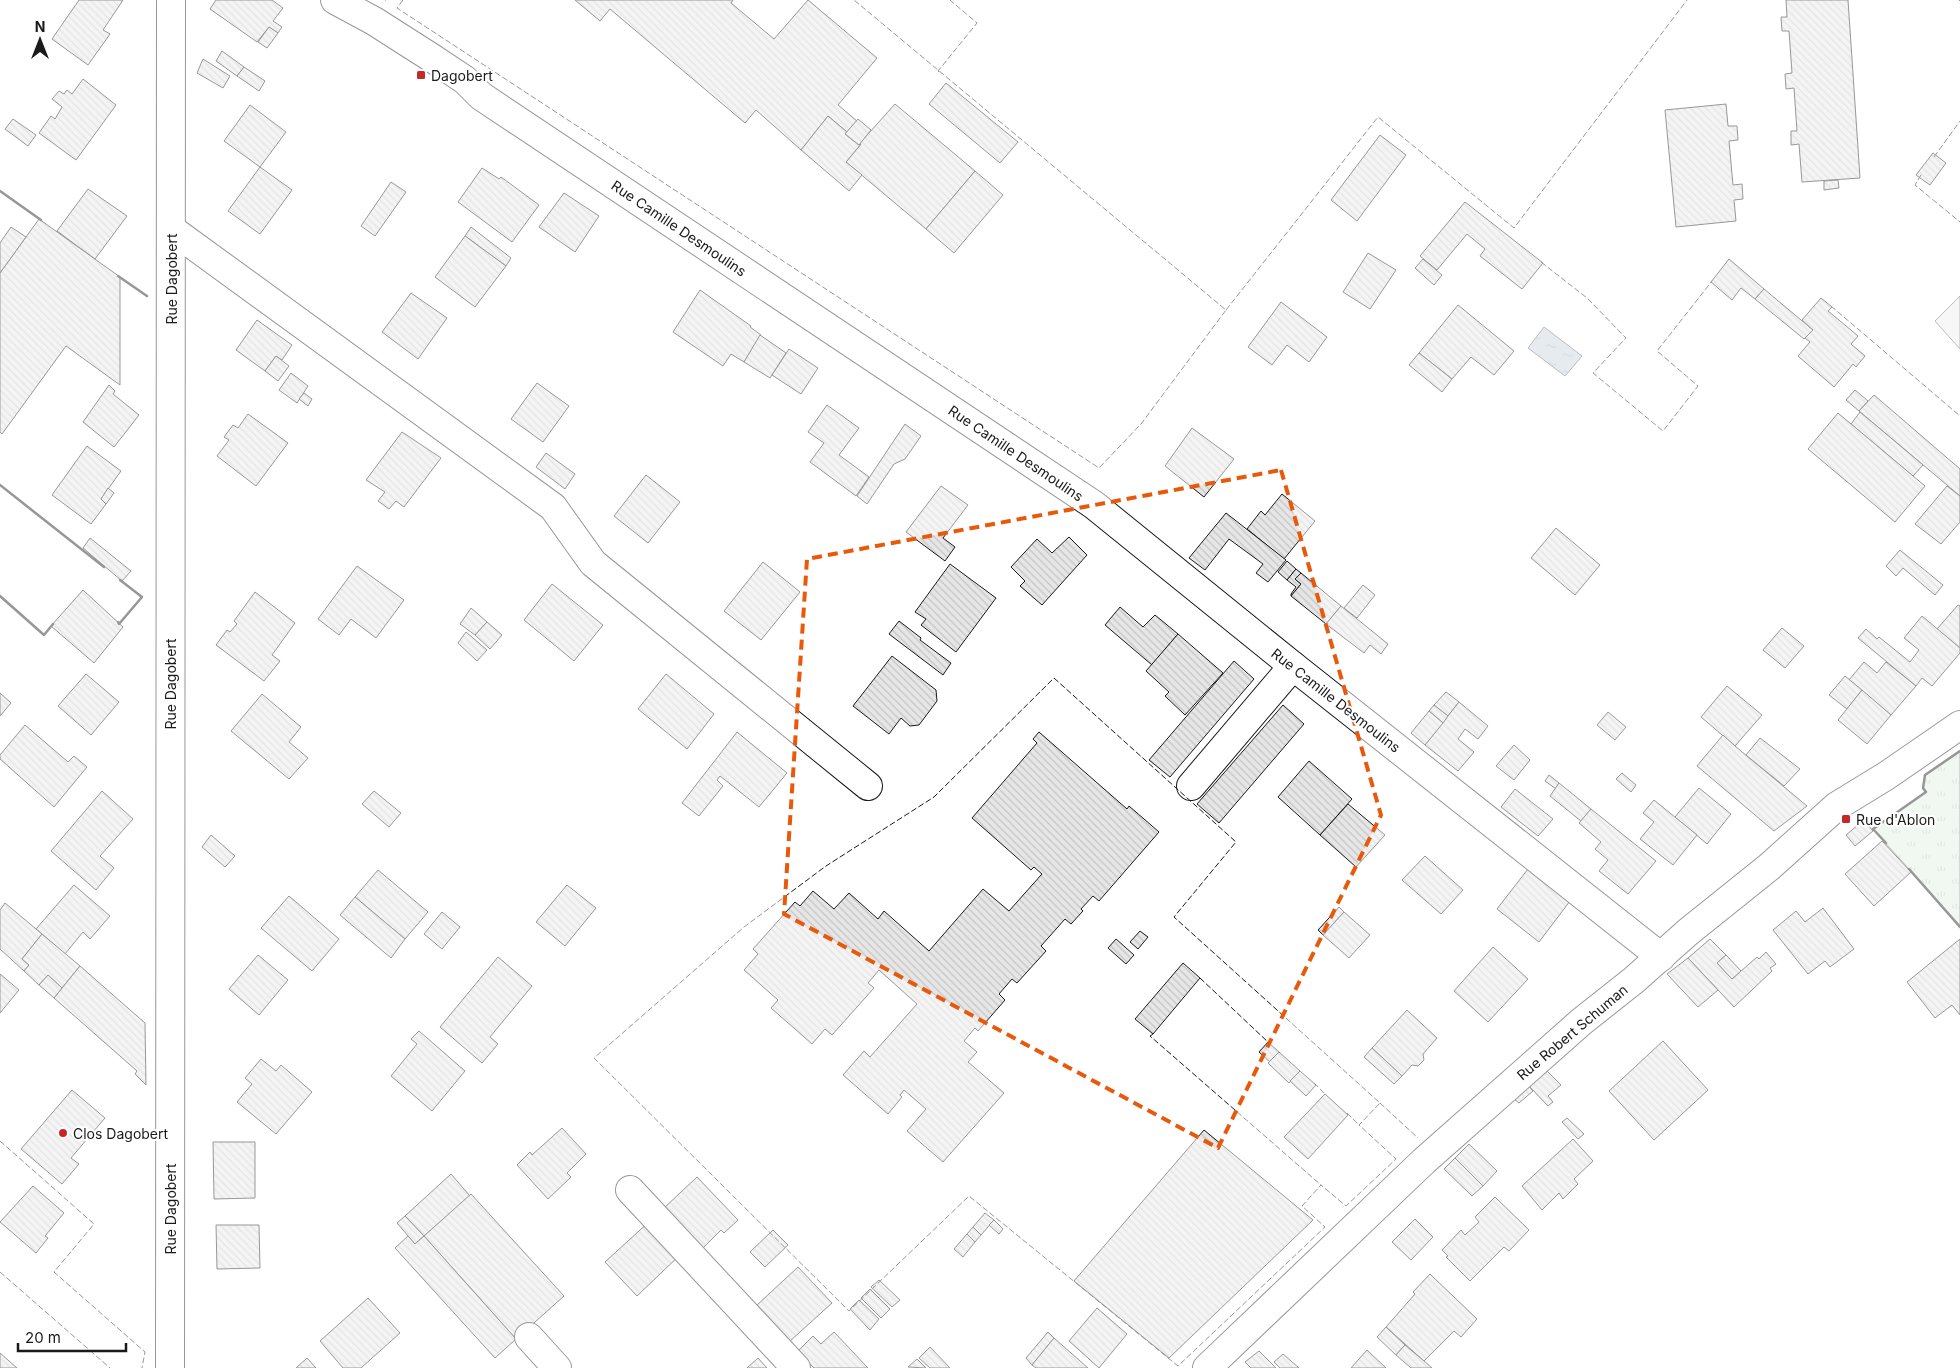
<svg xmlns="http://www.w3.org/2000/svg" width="1960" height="1368" font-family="Inter,sans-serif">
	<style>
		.grass { fill: url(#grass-tufts); stroke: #6a6a6a }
		.parking { fill: #ededed; stroke: #6a6a6a }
		.water { fill: url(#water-ripples); stroke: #6a6a6a }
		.building { fill: url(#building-back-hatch); stroke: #1a1a1a }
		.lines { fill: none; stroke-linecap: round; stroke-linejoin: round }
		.minor-casing { stroke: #1a1a1a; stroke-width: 30 }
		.minor { stroke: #fff; stroke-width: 28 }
		.fence { stroke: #1a1a1a; stroke-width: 1; stroke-dasharray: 6 2.5; stroke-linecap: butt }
		.wall { stroke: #1a1a1a; stroke-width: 2.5 }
		.marked { fill: none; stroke: #e8590c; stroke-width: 4; stroke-dasharray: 10 6; stroke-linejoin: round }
		.poi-dot { fill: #c62828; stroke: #fff; stroke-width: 2 }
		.labels { text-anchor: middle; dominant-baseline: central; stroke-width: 4; stroke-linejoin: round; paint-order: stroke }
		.poi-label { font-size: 14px; fill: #1a1a1a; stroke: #fff; text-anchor: start }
		.street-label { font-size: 14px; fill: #1a1a1a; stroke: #fff }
	</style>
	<defs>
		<pattern id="grass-tufts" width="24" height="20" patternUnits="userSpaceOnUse" patternTransform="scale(1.25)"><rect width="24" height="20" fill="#e0efe3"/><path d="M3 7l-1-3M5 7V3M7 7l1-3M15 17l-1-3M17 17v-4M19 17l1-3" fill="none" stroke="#c0ccc2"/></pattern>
		<pattern id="water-ripples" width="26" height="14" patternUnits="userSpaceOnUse" patternTransform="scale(1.25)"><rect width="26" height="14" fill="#c6d2dc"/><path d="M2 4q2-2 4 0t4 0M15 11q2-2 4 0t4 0" fill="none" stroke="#aab4bc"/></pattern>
		<pattern id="building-back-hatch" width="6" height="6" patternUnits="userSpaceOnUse" patternTransform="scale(1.25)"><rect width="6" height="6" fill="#e6e6e6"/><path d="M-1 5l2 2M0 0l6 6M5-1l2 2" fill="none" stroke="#c5c5c5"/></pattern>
	</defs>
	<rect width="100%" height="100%" fill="#fff"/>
	<polygon class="grass" points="1960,751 1960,926 1873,829 1925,793 1923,788 1925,775"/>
	<polygon class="parking" points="1960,296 1960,349 1935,321"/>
	<polygon class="water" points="1544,327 1582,356 1565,376 1528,348"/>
	<g class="building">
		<polygon points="79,0 123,0 103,30 110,34 88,65 52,39"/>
		<polygon points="216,0 272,0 283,8 273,21 282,27 278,33 269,27 257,42 210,9"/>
		<polygon points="575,0 733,0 731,3 774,39 808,0 877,58 838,105 857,121 847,132 828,116 801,150 756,110 745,123 610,9 600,21"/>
		<polygon points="1786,0 1848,0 1860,178 1802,182 1799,144 1791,145 1791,131 1797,131 1794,88 1786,89 1785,74 1792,73 1789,31 1782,31 1781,17 1787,17"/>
		<polygon points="269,27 278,33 267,48 258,42"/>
		<polygon points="222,51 244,67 237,76 216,61"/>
		<polygon points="203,59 230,76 223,88 197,73"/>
		<polygon points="244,67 265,81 259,91 237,76"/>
		<polygon points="83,79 116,105 76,160 39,133 51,116 55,119 62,107 52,99 59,91 64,94 67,90 72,94"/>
		<polygon points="946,83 1018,142 1000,163 929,104"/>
		<polygon points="895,104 975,171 926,229 846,162 861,144 860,143"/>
		<polygon points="1726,104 1728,126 1737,126 1738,140 1729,141 1733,185 1742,184 1743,199 1734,200 1736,221 1676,227 1665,110"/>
		<polygon points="250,105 286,132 260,167 224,141"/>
		<polygon points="828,116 847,132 845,134 859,145 860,143 861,144 846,162 862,175 849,191 801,150"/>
		<polygon points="13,119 36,135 28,146 5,129"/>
		<polygon points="858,119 871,130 859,145 845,134"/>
		<polygon points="1380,135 1406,155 1357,221 1331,200"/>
		<polygon points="1933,153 1946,163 1930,185 1916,175"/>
		<polygon points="260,167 292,190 260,234 228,211"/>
		<polygon points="482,168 499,179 501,177 539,205 512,242 458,202"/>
		<polygon points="975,171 1003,195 954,253 926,229"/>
		<polygon points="1838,180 1839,188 1824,190 1824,181"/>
		<polygon points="391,182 406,192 375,236 361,226"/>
		<polygon points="88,189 127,216 95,259 57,231"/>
		<polygon points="564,193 599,216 575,252 539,227"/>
		<polygon points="1465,202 1543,263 1522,289 1480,256 1485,249 1467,234 1437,270 1420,256"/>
		<polygon points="39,219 120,277 120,385 66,346 2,434 0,432 0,273"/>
		<polygon points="11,227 26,237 0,273 0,243"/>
		<polygon points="471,227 511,258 506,266 465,236"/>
		<polygon points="465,236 506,266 475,307 435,277"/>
		<polygon points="1368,253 1396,270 1370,309 1343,292"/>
		<polygon points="1423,259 1442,275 1434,285 1415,268"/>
		<polygon points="1729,259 1764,289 1755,299 1741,288 1732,300 1711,282"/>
		<polygon points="1764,289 1813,330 1804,339 1755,299"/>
		<polygon points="700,290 751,326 750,327 761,335 744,362 731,354 723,366 673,332"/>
		<polygon points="411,293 447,318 418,359 382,332"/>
		<polygon points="1821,298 1832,307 1828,311 1858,336 1851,344 1865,356 1856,367 1853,364 1834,387 1798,356 1810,342 1805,338 1813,330 1802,320"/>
		<polygon points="1281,302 1327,337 1309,362 1287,345 1272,365 1248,347"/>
		<polygon points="1458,305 1514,351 1494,375 1471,357 1452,379 1419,353"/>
		<polygon points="257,320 292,345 282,360 276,356 265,371 236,350"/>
		<polygon points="760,335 786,353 770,378 744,362"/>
		<polygon points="789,349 818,368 801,394 772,375"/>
		<polygon points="1419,353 1452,379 1442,392 1409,365"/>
		<polygon points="276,356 289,366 278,381 265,371"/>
		<polygon points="291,373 308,386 297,403 279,390"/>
		<polygon points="537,383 569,406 543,442 511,419"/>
		<polygon points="109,385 115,391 113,394 139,415 114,447 83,422"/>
		<polygon points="1855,390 1868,401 1859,411 1846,400"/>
		<polygon points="304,393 312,399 308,406 299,399"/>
		<polygon points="1874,395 1960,469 1960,496 1859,411"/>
		<polygon points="827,405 859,428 839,455 869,477 856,496 810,462 824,443 808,432"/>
		<polygon points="1860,412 1923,465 1913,476 1851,424"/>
		<polygon points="1838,413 1925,486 1895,522 1808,449"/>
		<polygon points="248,414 288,443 256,486 217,456 229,440 224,437 233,425 238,428"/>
		<polygon points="905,424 921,436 905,459 894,464 867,504 857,496"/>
		<polygon points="1192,428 1234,459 1204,497 1165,466"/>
		<polygon points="402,432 441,458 404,507 396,501 389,509 378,501 385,492 366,480"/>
		<polygon points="87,446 121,471 101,499 106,504 91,524 52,495"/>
		<polygon points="546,453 575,474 565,489 536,467"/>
		<polygon points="646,475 680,502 648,543 614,516"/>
		<polygon points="941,486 968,505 943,538 955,547 945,561 906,532"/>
		<polygon points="1947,486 1960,496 1960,522 1941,544 1915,524"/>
		<polygon points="108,488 114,493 106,504 101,499"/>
		<polygon points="1282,494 1315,521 1284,559 1247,529 1261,511 1265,515"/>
		<polygon points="1226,513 1286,560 1268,582 1256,573 1263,564 1229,539 1205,570 1189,558"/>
		<polygon points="1556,528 1600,565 1575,595 1531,558"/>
		<polygon points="1069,537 1087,555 1042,605 1020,586 1025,581 1011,567 1037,539 1052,553"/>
		<polygon points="90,538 131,571 122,581 83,548"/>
		<polygon points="1900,550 1943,585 1935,595 1903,568 1896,576 1886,566"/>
		<polygon points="1287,561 1296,569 1287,580 1278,572"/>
		<polygon points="763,562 800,592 761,640 724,611"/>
		<polygon points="950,564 996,598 956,652 921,625 926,619 915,612"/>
		<polygon points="357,566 404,600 376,638 351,619 339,635 318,619"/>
		<polygon points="1296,569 1301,573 1295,579 1301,584 1291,596 1291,594 1296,587 1287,580"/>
		<polygon points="1301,573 1341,606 1326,624 1291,596 1301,584 1295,579"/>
		<polygon points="552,584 603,625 574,661 524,620"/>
		<polygon points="1363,585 1375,595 1357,618 1344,608"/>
		<polygon points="83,590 123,627 94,663 51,626"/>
		<polygon points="255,592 295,623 272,655 280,661 264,681 216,645 227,630 230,632 237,624 234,621"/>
		<polygon points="1958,605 1960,606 1960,648 1937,629"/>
		<polygon points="1341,606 1388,644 1381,654 1370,645 1364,653 1326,624"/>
		<polygon points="1120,607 1143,627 1155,615 1178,634 1152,665 1105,625"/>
		<polygon points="471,608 487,622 475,635 460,624"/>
		<polygon points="1922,616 1960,648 1960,653 1932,686 1922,678 1916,686 1858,638 1866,629 1877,639 1879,637 1910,662 1919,650 1904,638"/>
		<polygon points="899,621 921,638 920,640 951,663 943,675 889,634"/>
		<polygon points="487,622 502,635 490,649 475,635"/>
		<polygon points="1782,628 1804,646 1785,668 1763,650"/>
		<polygon points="466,632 487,650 477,661 458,643"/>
		<polygon points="1178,634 1223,673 1185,715 1165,696 1169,692 1146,671"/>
		<polygon points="892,656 936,690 937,701 919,725 910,726 901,718 889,734 853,706"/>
		<polygon points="1234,661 1254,679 1170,777 1149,760"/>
		<polygon points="1864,662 1877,673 1886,662 1916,686 1891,715 1849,680"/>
		<polygon points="86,674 119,702 91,735 58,706"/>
		<polygon points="666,674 714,714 687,749 638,709"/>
		<polygon points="1845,676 1862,690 1847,709 1829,695"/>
		<polygon points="1727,686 1762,715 1735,746 1701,717"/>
		<polygon points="1862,690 1891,715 1867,744 1838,720"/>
		<polygon points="1446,692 1459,702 1448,716 1434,705"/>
		<polygon points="0,693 11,703 0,716"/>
		<polygon points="262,694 301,727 289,742 308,758 289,779 231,731"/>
		<polygon points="1459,702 1488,726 1478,739 1465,729 1458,739 1474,752 1458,771 1425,745"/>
		<polygon points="1283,705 1304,724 1219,823 1197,804"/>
		<polygon points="1434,705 1448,716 1443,723 1429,711"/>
		<polygon points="1429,711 1443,723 1425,745 1411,733"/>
		<polygon points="1608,712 1626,727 1615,740 1597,725"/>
		<polygon points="25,725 68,762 74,756 87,767 54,807 0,759 0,755"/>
		<polygon points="737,732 787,773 759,807 720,776 717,780 723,786 699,816 682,803"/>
		<polygon points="1039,732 1127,809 1129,806 1159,832 1099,901 1093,896 1081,909 1083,911 1071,924 1065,919 1041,946 1046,951 1017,983 1012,979 999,994 1005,1000 978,1031 975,1028 964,1041 977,1052 968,1062 1004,1093 943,1162 907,1131 926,1109 904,1090 900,1095 902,1097 888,1114 843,1075 864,1051 870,1057 917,1004 879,970 868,983 874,988 832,1035 825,1029 812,1044 771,1008 778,1000 744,970 758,954 753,949 795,902 800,906 813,891 834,909 849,893 878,919 884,911 929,951 983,889 1009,911 1042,874 1034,867 1031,870 972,818 1037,743 1033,739"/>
		<polygon points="1723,735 1735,746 1807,806 1774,831 1697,766"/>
		<polygon points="1760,738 1800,769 1784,786 1746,755"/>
		<polygon points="1514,745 1530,760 1514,780 1496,766"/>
		<polygon points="1309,761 1352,799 1320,835 1278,797"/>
		<polygon points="1622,773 1636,785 1631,792 1616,779"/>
		<polygon points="1549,775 1559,783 1556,789 1545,781"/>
		<polygon points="1559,783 1591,809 1581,821 1550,796"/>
		<polygon points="1699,788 1731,814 1707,844 1675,817"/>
		<polygon points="1515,789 1553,819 1538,836 1501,807"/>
		<polygon points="102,791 133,819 100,856 114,868 96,890 51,851"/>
		<polygon points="374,791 401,813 389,827 362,804"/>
		<polygon points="1654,800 1697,835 1673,865 1640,839 1654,822 1643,813"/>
		<polygon points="1348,804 1385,835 1356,867 1320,835"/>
		<polygon points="1591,809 1656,861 1628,894 1599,871 1608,860 1595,849 1601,842 1579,823"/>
		<polygon points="1864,820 1873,831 1855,846 1846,835"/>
		<polygon points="211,835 235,856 225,867 202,847"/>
		<polygon points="1882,841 1911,872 1874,906 1845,874"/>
		<polygon points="1425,856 1463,890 1441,914 1402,880"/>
		<polygon points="1528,869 1570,901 1539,942 1497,909"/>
		<polygon points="378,870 428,912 405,939 355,897"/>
		<polygon points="74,885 110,916 90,939 83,932 65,954 36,929"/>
		<polygon points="567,885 596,908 565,946 536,922"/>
		<polygon points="289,896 339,939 312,971 261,928"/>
		<polygon points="355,897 405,939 391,958 340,915"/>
		<polygon points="5,903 42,934 22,959 29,965 24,971 0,949 0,910"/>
		<polygon points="1339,907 1344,912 1323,935 1318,930"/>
		<polygon points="1823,908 1854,949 1830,967 1825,961 1808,974 1773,930 1796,911 1805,922"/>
		<polygon points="442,912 460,927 442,949 424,934"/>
		<polygon points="1344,912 1370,935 1349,958 1323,935"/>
		<polygon points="1140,931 1148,937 1138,949 1130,942"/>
		<polygon points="42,934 80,966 62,988 48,975 39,985 24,971 29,965 22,959"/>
		<polygon points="1116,939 1134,955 1126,964 1108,948"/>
		<polygon points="1710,939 1726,955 1717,963 1732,979 1757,957 1759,959 1766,952 1776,964 1770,968 1772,971 1734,1007 1688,958"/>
		<polygon points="1960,939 1960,1015 1952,1005 1935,1018 1907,982"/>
		<polygon points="1493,947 1528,979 1488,1022 1454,991"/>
		<polygon points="258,955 288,980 259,1015 229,989"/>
		<polygon points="1726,955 1741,971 1732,979 1717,963"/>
		<polygon points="498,957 532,986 490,1037 498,1044 482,1063 440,1027"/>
		<polygon points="1688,958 1718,990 1698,1007 1667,974"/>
		<polygon points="1183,963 1200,978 1153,1034 1135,1019"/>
		<polygon points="80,966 145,1023 146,1085 135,1074 137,1071 54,998"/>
		<polygon points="0,974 19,990 0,1013"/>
		<polygon points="48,975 62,988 54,998 39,985"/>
		<polygon points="1407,1010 1437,1038 1423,1054 1424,1060 1418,1066 1412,1065 1402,1076 1372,1048"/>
		<polygon points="419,1031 465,1071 432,1111 391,1076 417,1044 411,1039"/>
		<polygon points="1663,1041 1708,1090 1654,1140 1609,1091"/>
		<polygon points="1268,1042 1279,1052 1270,1062 1259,1052"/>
		<polygon points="1372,1048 1402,1076 1394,1084 1364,1057"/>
		<polygon points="1279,1052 1300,1071 1289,1083 1268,1063"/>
		<polygon points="261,1059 276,1071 281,1065 312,1092 276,1134 237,1102 252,1084 245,1078"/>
		<polygon points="1300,1071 1316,1085 1306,1096 1290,1081"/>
		<polygon points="1547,1071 1561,1085 1548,1096 1553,1102 1548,1106 1528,1085"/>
		<polygon points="1528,1085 1533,1091 1519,1103 1514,1099"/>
		<polygon points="72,1090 105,1118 71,1158 79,1164 62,1184 21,1149"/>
		<polygon points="1325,1094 1348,1115 1308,1159 1284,1137"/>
		<polygon points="1567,1118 1584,1134 1578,1139 1562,1122"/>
		<polygon points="562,1128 586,1154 567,1173 571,1177 548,1199 517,1165 530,1152 532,1155"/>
		<polygon points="1204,1130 1313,1220 1169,1358 1074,1281"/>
		<polygon points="1573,1139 1593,1161 1574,1179 1578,1184 1563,1199 1559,1193 1542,1210 1522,1186"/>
		<polygon points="213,1142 255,1142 255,1198 214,1199"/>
		<polygon points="1469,1144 1497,1171 1483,1186 1455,1158"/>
		<polygon points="1455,1158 1483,1186 1472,1196 1444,1169"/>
		<polygon points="451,1174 470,1196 424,1236 405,1216"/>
		<polygon points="697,1177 738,1220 724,1233 721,1230 703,1248 664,1208"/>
		<polygon points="33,1186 64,1213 45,1236 48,1238 36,1253 0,1222"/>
		<polygon points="471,1194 564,1296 516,1339 424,1236"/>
		<polygon points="1495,1197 1529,1230 1509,1251 1504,1247 1470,1281 1446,1257 1448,1256 1442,1250 1461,1230 1465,1235 1479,1222 1475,1217"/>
		<polygon points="985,1213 994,1220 981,1235 973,1227"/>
		<polygon points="405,1216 424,1236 415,1244 397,1223"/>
		<polygon points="1415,1219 1433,1237 1411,1260 1392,1242"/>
		<polygon points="651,1220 682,1253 637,1296 605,1262"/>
		<polygon points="994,1220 1003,1229 999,1234 989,1225"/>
		<polygon points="216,1225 259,1225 260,1268 217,1269"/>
		<polygon points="973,1227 981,1235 975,1242 967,1234"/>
		<polygon points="773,1230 788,1245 765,1267 750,1252"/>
		<polygon points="967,1234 975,1242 963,1257 954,1249"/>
		<polygon points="408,1236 415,1244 424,1236 516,1339 495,1358 395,1248"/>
		<polygon points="798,1267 832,1303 789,1342 756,1306"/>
		<polygon points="1430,1274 1477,1319 1461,1337 1454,1331 1424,1361 1386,1327 1415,1294 1413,1292"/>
		<polygon points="879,1280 900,1300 892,1307 871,1287"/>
		<polygon points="870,1289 890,1309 881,1318 861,1298"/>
		<polygon points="368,1298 400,1333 361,1368 343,1368 320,1341"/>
		<polygon points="859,1300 879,1319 870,1330 850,1309"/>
		<polygon points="1097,1308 1127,1334 1099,1368 1069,1341"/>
		<polygon points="1386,1327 1405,1345 1396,1355 1377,1337"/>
		<polygon points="834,1332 868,1368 814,1368 798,1351 813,1336 821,1344"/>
		<polygon points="1048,1332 1054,1338 1032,1365 1026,1358"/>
		<polygon points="1054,1338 1088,1368 1036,1368 1032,1365"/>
		<polygon points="1405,1345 1424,1361 1432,1368 1411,1368 1396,1355"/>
		<polygon points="930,1347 950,1368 930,1368 919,1358"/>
		<polygon points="1367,1350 1386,1368 1351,1368"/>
		<polygon points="1259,1351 1276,1368 1251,1368 1245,1362"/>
		<polygon points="0,1353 17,1368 0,1368"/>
		<polygon points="1283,1354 1299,1368 1280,1368 1274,1362"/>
		<polygon points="307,1358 316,1368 296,1368"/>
		<polygon points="758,1358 767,1368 747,1368"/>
		<polygon points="917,1359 926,1368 908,1367"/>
	</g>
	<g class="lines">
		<g class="minor-casing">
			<g id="minor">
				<polyline points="335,0 374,21 432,58 465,80 481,96 1094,505 1293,666 1661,957"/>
				<polyline points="171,229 553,507 593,563 868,786"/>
				<polyline points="1191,786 1293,666"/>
				<polyline points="630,1190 796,1368"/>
				<polyline points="529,1337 557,1368"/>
				<polyline points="170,1368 171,0"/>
				<polyline points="1207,1368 1424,1161 1581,1022 1634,980 1688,932 1769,867 1837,806 1886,776 1960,725"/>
			</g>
		</g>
		<use href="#minor" class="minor"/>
		<g class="fence">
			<polyline points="385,0 386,0"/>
			<polyline points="403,0 397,8 1099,468 1141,424 1226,310 854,0"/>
			<polyline points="1959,0 1960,1"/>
			<polyline points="939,72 938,71 977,23 950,0"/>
			<polyline points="1934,157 1960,121"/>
			<polyline points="1921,175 1915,185 1960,222"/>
			<polyline points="1541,262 1587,298 1626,338 1593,373 1663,431 1698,386 1657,351 1712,281"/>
			<polyline points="1831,306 1960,416"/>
			<polyline points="1226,310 1378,117 1514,228 1687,0"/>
			<polygon points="1054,678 1236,842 1174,917 1380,1103 1359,1125 1396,1159 1346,1206 1321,1185 1302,1206 1325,1227 1178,1366 969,1196 849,1311 594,1058 744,927 826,866 934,797"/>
			<polyline points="1200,978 1269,1043"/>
			<polyline points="1153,1034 1150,1036 1321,1185"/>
			<polyline points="1314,1083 1326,1095"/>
			<polyline points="1380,1103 1418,1138"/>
			<polyline points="1347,1113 1359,1125"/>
			<polyline points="0,1141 94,1224 54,1272 145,1352 142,1368"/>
			<polyline points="0,1272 110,1368"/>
		</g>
		<g class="wall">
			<polyline points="0,191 41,220"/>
			<polyline points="118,276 147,296"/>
			<polyline points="0,485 104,567"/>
			<polyline points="0,596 44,635 53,624"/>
			<polyline points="118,622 119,624 142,597 120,580"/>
			<polyline points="1886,843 1873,829 1926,792 1923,788 1925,775 1960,751"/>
			<polyline points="1909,869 1960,927"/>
		</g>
	</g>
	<path d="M0 0H1960V1368H0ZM 1281,470 L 1381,815 L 1218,1148 L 784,914 L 807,559 Z" fill="#fff" fill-opacity=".55" fill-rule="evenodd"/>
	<path class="marked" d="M 1281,470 L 1381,815 L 1218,1148 L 784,914 L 807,559 Z"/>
	<g class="poi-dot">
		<rect x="416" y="70" width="10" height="10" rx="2.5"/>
		<rect x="1841" y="814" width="10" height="10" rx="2.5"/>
		<circle cx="63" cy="1133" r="5"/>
	</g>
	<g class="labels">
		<g class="poi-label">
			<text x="431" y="75">Dagobert</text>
			<text x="1856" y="819">Rue d'Ablon</text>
			<text x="73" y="1133">Clos Dagobert</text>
		</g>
		<g class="street-label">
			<text transform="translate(679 228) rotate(34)">Rue Camille Desmoulins</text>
			<text transform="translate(171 279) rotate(-90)">Rue Dagobert</text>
			<text transform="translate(1016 453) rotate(34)">Rue Camille Desmoulins</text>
			<text transform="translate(170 684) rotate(-90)">Rue Dagobert</text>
			<text transform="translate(1336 700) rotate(38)">Rue Camille Desmoulins</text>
			<text transform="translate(1572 1032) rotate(-40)">Rue Robert Schuman</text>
			<text transform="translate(170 1209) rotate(-90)">Rue Dagobert</text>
		</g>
	</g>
	<g transform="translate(40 40)" stroke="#ffffff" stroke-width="4" paint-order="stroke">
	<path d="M0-4L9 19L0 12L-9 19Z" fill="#1a1a1a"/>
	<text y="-8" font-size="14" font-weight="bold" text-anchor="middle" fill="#1a1a1a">N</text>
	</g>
	<path d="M18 1343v8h108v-8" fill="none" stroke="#1a1a1a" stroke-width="2.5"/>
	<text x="25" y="1343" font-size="15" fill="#1a1a1a" stroke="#ffffff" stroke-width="4" paint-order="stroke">20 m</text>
</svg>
